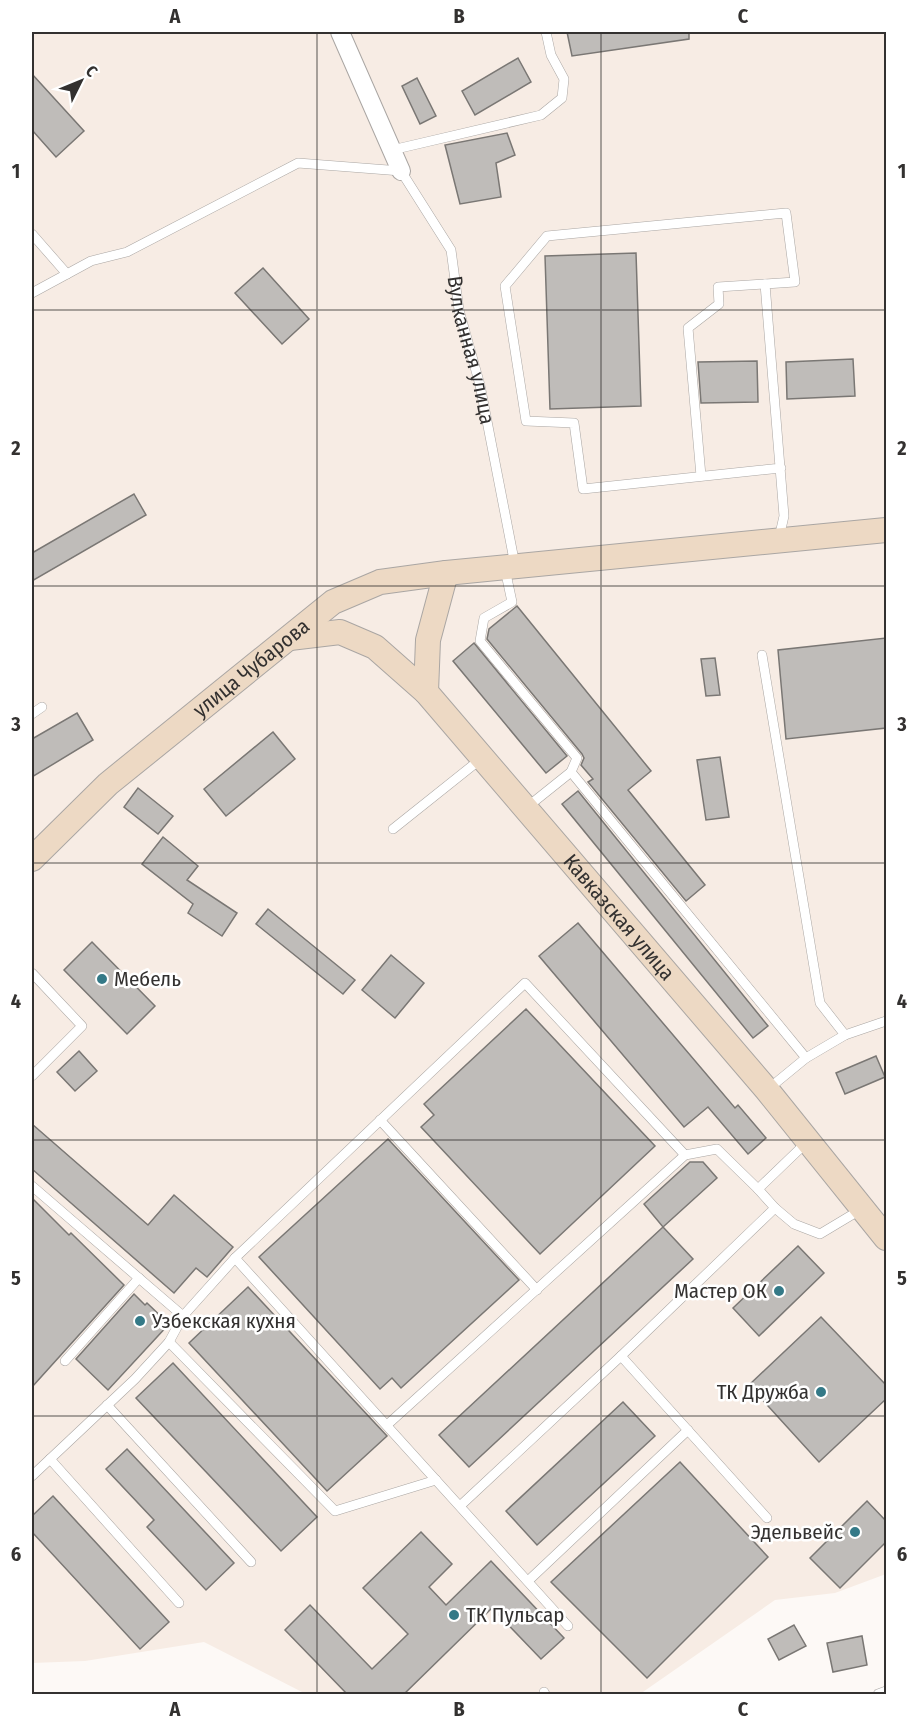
<svg xmlns="http://www.w3.org/2000/svg" width="918" height="1726" font-family="'Fira Sans Condensed',sans-serif">
	<style>
		.built { fill: #f7ece4 }
		.building { fill: #bfbcb9; stroke: #7a7774; stroke-width: 1.5 }
		.lines { fill: none; stroke-linecap: round; stroke-linejoin: round }
		.lane-casing { stroke: #aaa6a3; stroke-width: 10 }
		.street-casing { stroke: #aaa6a3; stroke-width: 20 }
		.secondary-casing { stroke: #aaa6a3; stroke-width: 26 }
		.lane { stroke: #fff; stroke-width: 9 }
		.street { stroke: #fff; stroke-width: 18 }
		.secondary { stroke: #edd9c4; stroke-width: 24 }
		.grid { fill: none; stroke: #333130; stroke-width: 1.5; stroke-opacity: 0.55 }
		.poi-dot { fill: #347987; stroke: #fff; stroke-width: 2 }
		.labels { text-anchor: middle; dominant-baseline: central; stroke-width: 5; stroke-linejoin: round; paint-order: stroke }
		.street-label { font-size: 21px; fill: #333130; stroke: #fff }
		.poi-label { font-size: 21px; fill: #333130; stroke: #fff; text-anchor: start }
		.neatline { fill: none; stroke: #333130; stroke-width: 2 }
		.grid-label { font-size: 20px; text-anchor: middle; font-weight: bold; fill: #333130 }
	</style>
	<rect width="100%" height="100%" fill="#fdf9f6"/>
	<polygon class="built" points="32,32 886,32 886,1574 835,1593 775,1600 640,1694 306,1694 204,1642 85,1661 32,1663"/>
	<g class="building">
		<polygon points="567,32 689,32 689,39 572,56"/>
		<polygon points="518,58 531,82 475,115 462,91"/>
		<polygon points="32,74 84,131 56,157 32,130"/>
		<polygon points="417,78 436,116 420,124 402,86"/>
		<polygon points="507,133 515,155 496,163 501,197 460,204 445,145"/>
		<polygon points="636,253 641,406 550,409 545,256"/>
		<polygon points="263,268 309,319 282,344 235,293"/>
		<polygon points="853,359 855,396 787,399 786,362"/>
		<polygon points="757,361 758,402 701,403 698,362"/>
		<polygon points="134,494 146,515 32,581 32,553"/>
		<polygon points="517,606 651,771 628,790 705,885 686,901 588,782 593,779 581,765 584,758 582,754 487,639 489,629"/>
		<polygon points="886,638 886,728 786,739 778,650"/>
		<polygon points="474,643 567,756 546,773 453,661"/>
		<polygon points="715,658 720,695 706,696 701,659"/>
		<polygon points="77,713 93,740 32,777 32,739"/>
		<polygon points="273,732 295,759 226,816 204,789"/>
		<polygon points="720,757 729,817 706,820 697,760"/>
		<polygon points="138,788 173,816 158,834 124,807"/>
		<polygon points="578,791 768,1026 753,1038 562,804"/>
		<polygon points="163,837 198,866 187,880 237,913 222,936 188,913 193,904 142,864"/>
		<polygon points="268,909 355,980 343,994 256,924"/>
		<polygon points="578,923 735,1108 738,1105 766,1138 748,1154 708,1107 684,1127 539,956"/>
		<polygon points="92,942 155,1006 127,1034 64,970"/>
		<polygon points="391,955 424,983 395,1018 362,990"/>
		<polygon points="526,1009 655,1146 540,1254 421,1127 434,1115 424,1104"/>
		<polygon points="79,1051 97,1071 75,1091 57,1072"/>
		<polygon points="876,1056 885,1077 845,1094 836,1073"/>
		<polygon points="32,1124 148,1225 174,1195 233,1247 207,1277 196,1268 174,1293 32,1169"/>
		<polygon points="388,1139 519,1280 401,1388 392,1378 380,1389 259,1257"/>
		<polygon points="690,1162 703,1162 717,1178 663,1227 644,1204"/>
		<polygon points="32,1198 69,1235 71,1233 124,1285 32,1387"/>
		<polygon points="663,1227 693,1259 469,1467 439,1435"/>
		<polygon points="798,1246 824,1273 759,1336 733,1308"/>
		<polygon points="248,1287 387,1436 327,1491 189,1343"/>
		<polygon points="134,1294 145,1305 147,1303 169,1324 108,1390 76,1359"/>
		<polygon points="821,1317 886,1385 886,1399 819,1462 749,1385"/>
		<polygon points="173,1363 317,1517 281,1551 136,1398"/>
		<polygon points="623,1402 655,1436 537,1545 506,1511"/>
		<polygon points="127,1449 234,1563 206,1590 147,1527 154,1520 106,1469"/>
		<polygon points="680,1462 768,1557 647,1678 551,1582"/>
		<polygon points="53,1496 169,1622 140,1649 32,1532 32,1516"/>
		<polygon points="867,1501 886,1521 886,1542 840,1588 810,1558"/>
		<polygon points="421,1532 452,1564 429,1587 446,1605 491,1561 564,1638 541,1659 492,1608 403,1695 348,1695 285,1630 310,1605 372,1669 408,1634 363,1588"/>
		<polygon points="794,1625 806,1646 779,1660 768,1639"/>
		<polygon points="862,1636 867,1665 833,1672 827,1643"/>
	</g>
	<g class="lines">
		<g class="lane-casing">
			<g id="lane">
				<polyline points="392,150 541,115 562,98 564,79 551,55 546,32"/>
				<polyline points="32,234 67,274"/>
				<path id="s1" d="M 32,293 L 91,261 L 127,252 L 298,163 L 401,171 L 451,250 L 459,310 L 480,385 L 515,565"/>
				<polyline points="701,476 688,328 719,304 718,287 765,284"/>
				<polyline points="779,538 784,516 765,284 795,282 786,213 547,236 505,286 526,421 574,423 583,489 781,468"/>
				<polyline points="505,569 512,602 484,618 480,641 577,758 571,772 806,1058"/>
				<polyline points="762,655 820,1003 845,1035"/>
				<polyline points="32,714 42,707"/>
				<polyline points="526,808 571,772"/>
				<polyline points="393,829 482,758"/>
				<polyline points="32,973 82,1026 32,1076"/>
				<polyline points="767,1090 806,1058 845,1035 886,1021"/>
				<polyline points="380,1120 537,1290"/>
				<polyline points="32,1186 183,1316"/>
				<polyline points="775,1208 794,1224 820,1234 860,1210"/>
				<polyline points="235,1258 525,983 685,1155"/>
				<polyline points="169,1342 335,1511 436,1480"/>
				<polyline points="621,1356 767,1518"/>
				<polyline points="65,1361 139,1278"/>
				<polyline points="107,1405 251,1562"/>
				<polyline points="387,1425 685,1155 717,1149 758,1189 808,1141"/>
				<polyline points="50,1459 179,1603"/>
				<polyline points="32,1476 135,1379 169,1342 183,1316 235,1258 568,1626"/>
				<polyline points="460,1506 621,1356 775,1208 758,1189"/>
				<polyline points="528,1581 688,1430"/>
				<polyline points="544,1692 545,1694"/>
				<polyline points="878,1694 886,1691"/>
			</g>
		</g>
		<g class="street-casing">
			<polyline id="street" points="340,32 401,171"/>
		</g>
		<g class="secondary-casing">
			<g id="secondary">
				<path id="s2" d="M 446,573 L 428,640 L 426,692 L 767,1090 L 886,1238"/>
				<polyline points="290,638 340,632 375,647 426,692"/>
				<path id="s3" d="M 32,859 L 108,784 L 333,602 L 380,582 L 446,573 L 886,530"/>
			</g>
		</g>
		<use href="#lane" class="lane"/>
		<use href="#street" class="street"/>
		<use href="#secondary" class="secondary"/>
	</g>
	<path class="grid" d="M 317,32 L 317,1694M 601,32 L 601,1694M 32,310 L 886,310M 32,586 L 886,586M 32,863 L 886,863M 32,1140 L 886,1140M 32,1416 L 886,1416"/>
	<g class="poi-dot">
		<circle cx="102" cy="979" r="6"/>
		<circle cx="779" cy="1291" r="6"/>
		<circle cx="140" cy="1321" r="6"/>
		<circle cx="821" cy="1392" r="6"/>
		<circle cx="855" cy="1532" r="6"/>
		<circle cx="454" cy="1615" r="6"/>
	</g>
	<g class="labels">
		<g class="street-label">
			<text stroke="none"><textPath href="#s1" startOffset="596">Вулканная улица</textPath></text>
			<text stroke="none"><textPath href="#s3" startOffset="291">улица Чубарова</textPath></text>
			<text stroke="none"><textPath href="#s2" startOffset="418">Кавказская улица</textPath></text>
		</g>
		<g class="poi-label">
			<text x="114" y="979">Мебель</text>
			<text x="767" y="1291" text-anchor="end">Мастер ОК</text>
			<text x="152" y="1321">Узбекская кухня</text>
			<text x="809" y="1392" text-anchor="end">ТК Дружба</text>
			<text x="843" y="1532" text-anchor="end">Эдельвейс</text>
			<text x="466" y="1615">ТК Пульсар</text>
		</g>
	</g>
	<rect width="918" height="1726" fill="none" stroke="#ffffff" stroke-width="66"/>
	<g transform="translate(81 81) rotate(47)" stroke="#ffffff" stroke-width="4.5" paint-order="stroke">
	<path d="M0-4.5L10 22L0 15L-10 22Z" fill="#333130"/>
	<text y="-9" font-size="16" font-weight="bold" text-anchor="middle" fill="#333130">С</text>
	</g>
	<rect x="33" y="33" width="852" height="1660" class="neatline"/>
	<g class="grid-label">
		<text x="175" y="23">A</text>
		<text x="459" y="23">B</text>
		<text x="743" y="23">C</text>
		<text x="16" y="178">1</text>
		<text x="902" y="178">1</text>
		<text x="16" y="455">2</text>
		<text x="902" y="455">2</text>
		<text x="16" y="731">3</text>
		<text x="902" y="731">3</text>
		<text x="16" y="1008">4</text>
		<text x="902" y="1008">4</text>
		<text x="16" y="1285">5</text>
		<text x="902" y="1285">5</text>
		<text x="16" y="1561">6</text>
		<text x="902" y="1561">6</text>
		<text x="175" y="1716">A</text>
		<text x="459" y="1716">B</text>
		<text x="743" y="1716">C</text>
	</g>
</svg>
